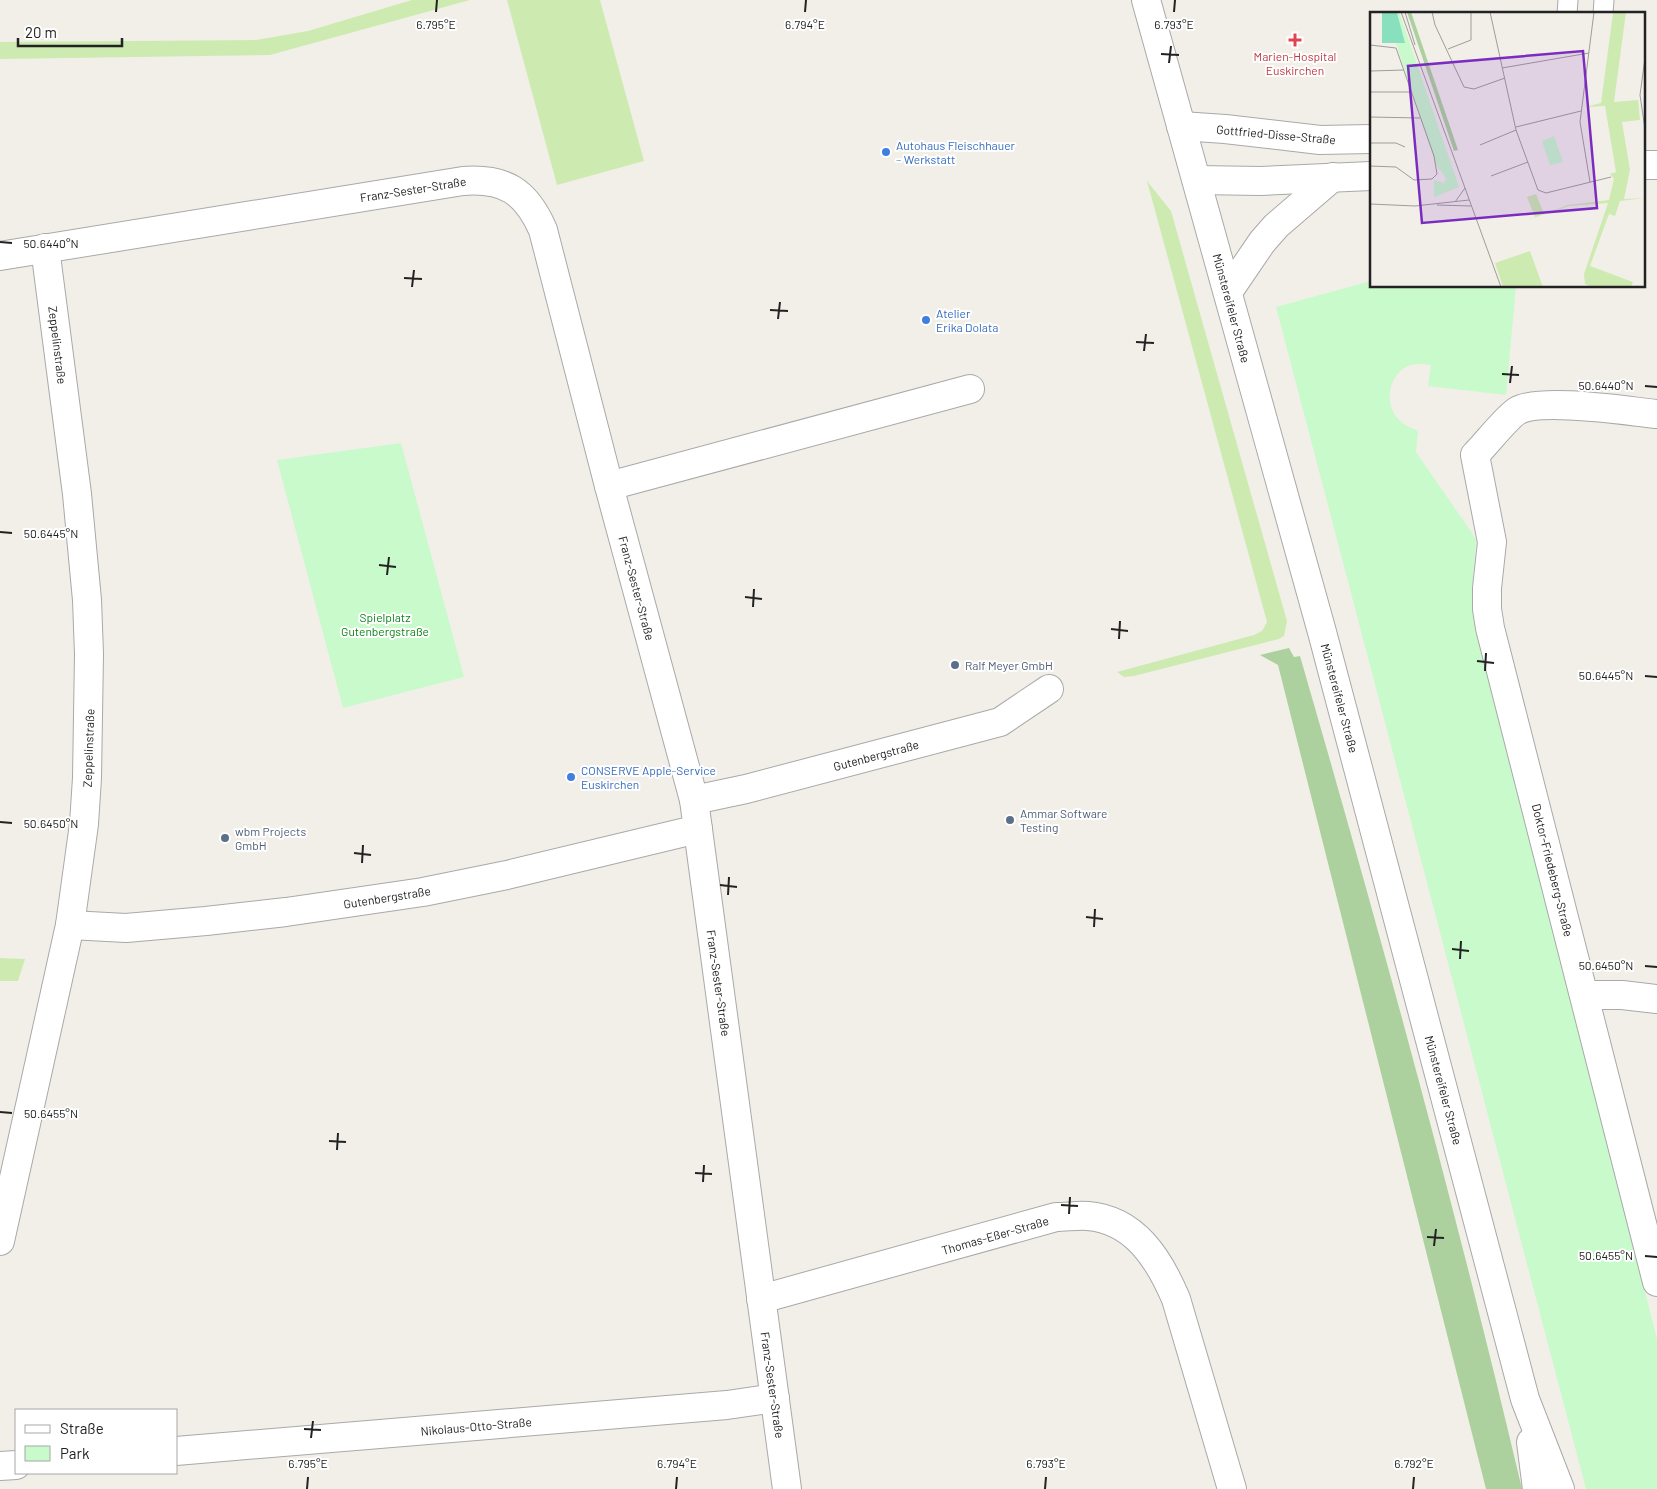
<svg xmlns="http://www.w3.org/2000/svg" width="1657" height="1489" font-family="Barlow,sans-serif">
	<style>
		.grass { fill: #cdebb0 }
		.forest { fill: #add19e }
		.park { fill: #c8facc }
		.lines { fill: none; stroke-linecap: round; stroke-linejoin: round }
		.service-casing { stroke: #a9a9a9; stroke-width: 21 }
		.minor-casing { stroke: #a9a9a9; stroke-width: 30 }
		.tertiary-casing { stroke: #a9a9a9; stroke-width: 30 }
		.service { stroke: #fff; stroke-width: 19 }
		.minor { stroke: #fff; stroke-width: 28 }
		.tertiary { stroke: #fff; stroke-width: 28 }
		.ticks { fill: none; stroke: #222; stroke-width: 2 }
		.health-dot { fill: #e0444e; stroke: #fff; stroke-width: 2 }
		.shop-dot { fill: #3f7fe0; stroke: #fff; stroke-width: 2 }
		.service-dot { fill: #5c6f8a; stroke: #fff; stroke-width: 2 }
		.labels { text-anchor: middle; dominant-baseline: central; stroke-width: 4; stroke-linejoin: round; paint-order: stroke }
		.health-label { font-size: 12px; fill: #be3a42; stroke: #fff }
		.street-label { font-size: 12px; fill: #222; stroke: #fff }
		.shop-label { font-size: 12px; fill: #366cbe; stroke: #fff; text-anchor: start }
		.park-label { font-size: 12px; fill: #0c8416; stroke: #fff }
		.service-label { font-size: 12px; fill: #4e5e75; stroke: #fff; text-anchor: start }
		.inset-road { fill: none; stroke: #9f9d99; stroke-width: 1 }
		.view { fill: #7b2cbf; fill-opacity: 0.15; stroke: #7b2cbf; stroke-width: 2.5 }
		.inset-edge { fill: none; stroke: #222; stroke-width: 2.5 }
		.ticks-label { font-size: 12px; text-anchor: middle; fill: #222; stroke: #fff; stroke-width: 4; stroke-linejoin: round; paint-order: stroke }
	</style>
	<rect width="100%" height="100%" fill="#f2efe9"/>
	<g class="grass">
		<polygon points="412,0 470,0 270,55 0,59 0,42 256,40 308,31"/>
		<polygon points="507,0 600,0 644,161 557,185"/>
		<polygon points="1147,181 1171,211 1287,621 1284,636 1279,639 1134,676 1124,677 1117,672 1254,635 1262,631 1267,622"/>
		<polygon points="0,958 25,959 18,981 0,981"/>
	</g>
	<path class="forest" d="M 1289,648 L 1294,657 L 1300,656 C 1380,932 1456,1209 1522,1489 L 1486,1489 L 1278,665 L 1260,655 Z"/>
	<g class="park">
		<path d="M 1371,281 L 1371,286 L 1516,286 L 1506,395 L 1428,386 L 1431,365 C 1423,364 1415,363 1408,366 C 1388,375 1384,404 1398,419 C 1404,425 1411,428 1418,431 L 1416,452 L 1472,533 L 1476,540 L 1472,590 L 1477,634 L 1657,1339 L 1657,1489 L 1586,1489 L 1276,307 Z"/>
		<polygon points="401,443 464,677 343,708 277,460"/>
	</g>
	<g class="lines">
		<g class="service-casing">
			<g id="service">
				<polyline points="1567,14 1568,0"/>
				<polyline points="1603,14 1604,0"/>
			</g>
		</g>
		<g class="minor-casing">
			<g id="minor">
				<polyline points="1181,126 1225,129 1320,140 1371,139"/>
				<polyline points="1643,165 1657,165"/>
				<polyline points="1197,180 1260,181 1371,176"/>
				<path d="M 0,256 L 463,181 C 505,178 526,191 543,230 L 609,486 L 694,800 L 787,1489"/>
				<polyline points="1228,292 1262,242 1276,226 1333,177"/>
				<path d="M 1657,414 C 1627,411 1540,397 1517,411 C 1506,418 1486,444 1475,455 L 1492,542 L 1487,588 L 1487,609 L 1490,628 L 1657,1282"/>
				<polyline points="609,486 970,389"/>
				<polyline points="694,800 746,789 1000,722 1049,689"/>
				<polyline points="70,925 126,928 206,921 286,912 423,892 507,875 698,829"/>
				<polyline points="1585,995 1622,995 1657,999"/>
				<polyline points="0,1241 70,925 84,824 87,778 89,654 87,600 77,494 45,248"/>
				<path d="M 761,1299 L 1056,1217 C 1067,1217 1078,1215 1088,1216 C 1135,1220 1159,1259 1176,1299 L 1232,1489"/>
				<polyline points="176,1451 727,1405 775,1398"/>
				<polyline points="0,1466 16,1465"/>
			</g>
		</g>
		<g class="tertiary-casing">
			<g id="tertiary">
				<polyline points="1146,0 1322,632 1525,1399 1560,1489"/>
				<polyline points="1531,1442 1537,1489"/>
			</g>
		</g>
		<use href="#service" class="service"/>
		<use href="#minor" class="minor"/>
		<use href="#tertiary" class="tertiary"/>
	</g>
	<path class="ticks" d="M 436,12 L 437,0M 805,12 L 806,0M 1174,12 L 1175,0M 1161,54 L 1179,55M 1169,63 L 1171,46M 0,242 L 12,243M 404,278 L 422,279M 412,287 L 414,270M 770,310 L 788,311M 778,319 L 780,302M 1136,342 L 1154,343M 1144,351 L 1146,334M 1502,374 L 1519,375M 1510,383 L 1512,366M 1645,386 L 1657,387M 0,532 L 12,533M 379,565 L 396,567M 387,575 L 389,557M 745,597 L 762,599M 753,607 L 754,589M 1111,629 L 1128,631M 1119,639 L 1120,621M 1477,661 L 1494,663M 1485,671 L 1486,653M 1645,676 L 1657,677M 0,822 L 12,823M 354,853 L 371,855M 362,863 L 363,845M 720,885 L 737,887M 728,895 L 729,877M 1086,917 L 1103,919M 1094,927 L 1095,909M 1452,949 L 1469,951M 1460,959 L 1461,941M 1645,966 L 1657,967M 0,1112 L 12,1113M 329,1141 L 346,1142M 337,1150 L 338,1133M 695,1173 L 712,1174M 703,1182 L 704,1165M 1061,1205 L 1078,1206M 1069,1214 L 1070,1197M 1427,1237 L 1444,1238M 1434,1246 L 1436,1229M 1645,1256 L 1657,1257M 304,1429 L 321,1430M 311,1438 L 313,1421M 307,1489 L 308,1477M 676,1489 L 677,1477M 1045,1489 L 1046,1477M 1413,1489 L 1414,1477"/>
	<path class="health-dot" d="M1292.5 32.5h5v5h5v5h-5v5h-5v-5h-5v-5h5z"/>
	<g class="shop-dot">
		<circle cx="886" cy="152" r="5"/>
		<circle cx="926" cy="320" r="5"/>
		<circle cx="571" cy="777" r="5"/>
	</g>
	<g class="service-dot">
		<circle cx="955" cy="665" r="5"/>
		<circle cx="1010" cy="820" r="5"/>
		<circle cx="225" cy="838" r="5"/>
	</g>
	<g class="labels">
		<g class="health-label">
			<text x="1295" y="56">Marien-Hospital<tspan x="1295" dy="14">Euskirchen</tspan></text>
		</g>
		<g class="street-label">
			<text transform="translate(1276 134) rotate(5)">Gottfried-Disse-Straße</text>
			<text transform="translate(413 189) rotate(-9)">Franz-Sester-Straße</text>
			<text transform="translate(1232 308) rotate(75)">Münstereifeler Straße</text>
			<text transform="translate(58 345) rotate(83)">Zeppelinstraße</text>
			<text transform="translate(637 588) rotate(75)">Franz-Sester-Straße</text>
			<text transform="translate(1340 698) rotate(75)">Münstereifeler Straße</text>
			<text transform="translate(88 748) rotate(-88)">Zeppelinstraße</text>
			<text transform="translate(876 755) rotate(-15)">Gutenbergstraße</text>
			<text transform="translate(1553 870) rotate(76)">Doktor-Friedeberg-Straße</text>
			<text transform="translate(387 897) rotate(-9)">Gutenbergstraße</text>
			<text transform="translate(719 983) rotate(82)">Franz-Sester-Straße</text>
			<text transform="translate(1444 1090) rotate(75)">Münstereifeler Straße</text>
			<text transform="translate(995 1235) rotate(-16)">Thomas-Eßer-Straße</text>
			<text transform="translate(773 1385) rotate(82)">Franz-Sester-Straße</text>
			<text transform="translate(476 1426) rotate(-5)">Nikolaus-Otto-Straße</text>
		</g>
		<g class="shop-label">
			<text x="896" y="145">Autohaus Fleischhauer<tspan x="896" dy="14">– Werkstatt</tspan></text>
			<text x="936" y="313">Atelier<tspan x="936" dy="14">Erika Dolata</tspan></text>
			<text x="581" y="770">CONSERVE Apple-Service<tspan x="581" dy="14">Euskirchen</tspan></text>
		</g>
		<g class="park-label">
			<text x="385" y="617">Spielplatz<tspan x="385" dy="14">Gutenbergstraße</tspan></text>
		</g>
		<g class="service-label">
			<text x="965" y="665">Ralf Meyer GmbH</text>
			<text x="1020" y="813">Ammar Software<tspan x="1020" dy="14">Testing</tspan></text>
			<text x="235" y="831">wbm Projects<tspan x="235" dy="14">GmbH</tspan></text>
		</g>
	</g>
	<g transform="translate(1370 12)">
		<rect width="275" height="275" fill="#f2efe9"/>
		<path d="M 256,0 L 244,90 L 268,88 L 270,108 L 252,110 L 260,158 L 254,187 L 275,186 L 250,189 L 245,204 L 239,202 L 220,254 L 263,270 L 261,275 L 219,274 L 215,272 L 214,262 L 238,191 L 199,194 L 149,211 L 165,205 L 157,185 L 166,182 L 174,202 L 198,193 L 239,188 L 244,167 L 240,162 L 246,160 L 235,94 L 215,95 L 231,91 L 243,1 ZM 160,239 L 173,275 L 133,275 L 125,251 Z" fill="#cdebb0"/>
		<path d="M 37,0 L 41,0 L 88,138 L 84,139 Z" fill="#add19e"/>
		<path d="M 12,0 L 29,0 L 89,175 L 64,185 L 64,168 L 74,171 L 76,166 L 66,153 L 26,31 L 12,31 ZM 184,124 L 193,150 L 180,153 L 172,129 Z" fill="#c8facc"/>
		<path d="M 12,0 L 27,1 L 35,31 L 12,31 Z" fill="#88e0be"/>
		<path class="inset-road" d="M 31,0 L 131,275M 35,0 L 45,33M 62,0 L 65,13 L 94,75 L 104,77 L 135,66M 110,0 L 180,0M 120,0 L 146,118 L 168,178 L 176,181 L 241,165M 0,33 L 26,36 L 64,144 L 67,162 L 62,167 L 44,168 L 26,155 L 0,154M 78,37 L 101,28 L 101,0M 275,46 L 270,83 L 275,117M 132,56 L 219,41M 1,59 L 34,58M 0,80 L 42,80M 0,105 L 50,106M 146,115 L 211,99M 0,131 L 26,131 L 35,135M 110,133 L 146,118M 121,164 L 158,150M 220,170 L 210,110 L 224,0M 85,190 L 95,176M 0,192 L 45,194 L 99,188M 67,193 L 101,194"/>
		<path class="view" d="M 213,39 L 227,196 L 52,211 L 38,54 Z"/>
		<rect width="275" height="275" class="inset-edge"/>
	</g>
	<g class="ticks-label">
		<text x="436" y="29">6.795°E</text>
		<text x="805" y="29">6.794°E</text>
		<text x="1174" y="29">6.793°E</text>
		<text x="51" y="248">50.6440°N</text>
		<text x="1606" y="390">50.6440°N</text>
		<text x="51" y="538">50.6445°N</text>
		<text x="1606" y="680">50.6445°N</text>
		<text x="51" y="828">50.6450°N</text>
		<text x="1606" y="970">50.6450°N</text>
		<text x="51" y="1118">50.6455°N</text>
		<text x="1606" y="1260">50.6455°N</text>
		<text x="308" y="1468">6.795°E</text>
		<text x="677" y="1468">6.794°E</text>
		<text x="1046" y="1468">6.793°E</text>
		<text x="1414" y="1468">6.792°E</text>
	</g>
	<rect x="15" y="1409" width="162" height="65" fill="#ffffff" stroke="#a7a7a7"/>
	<rect x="25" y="1425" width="25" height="8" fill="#ffffff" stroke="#a7a7a7"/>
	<text x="60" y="1434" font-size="15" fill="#222222">Straße</text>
	<rect x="25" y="1446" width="25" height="15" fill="#c8facc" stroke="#a7a7a7"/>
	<text x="60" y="1459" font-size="15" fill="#222222">Park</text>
	<path d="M18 38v8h104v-8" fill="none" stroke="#222222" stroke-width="2.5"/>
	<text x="25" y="38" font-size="15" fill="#222222" stroke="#ffffff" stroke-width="4" paint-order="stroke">20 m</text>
</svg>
